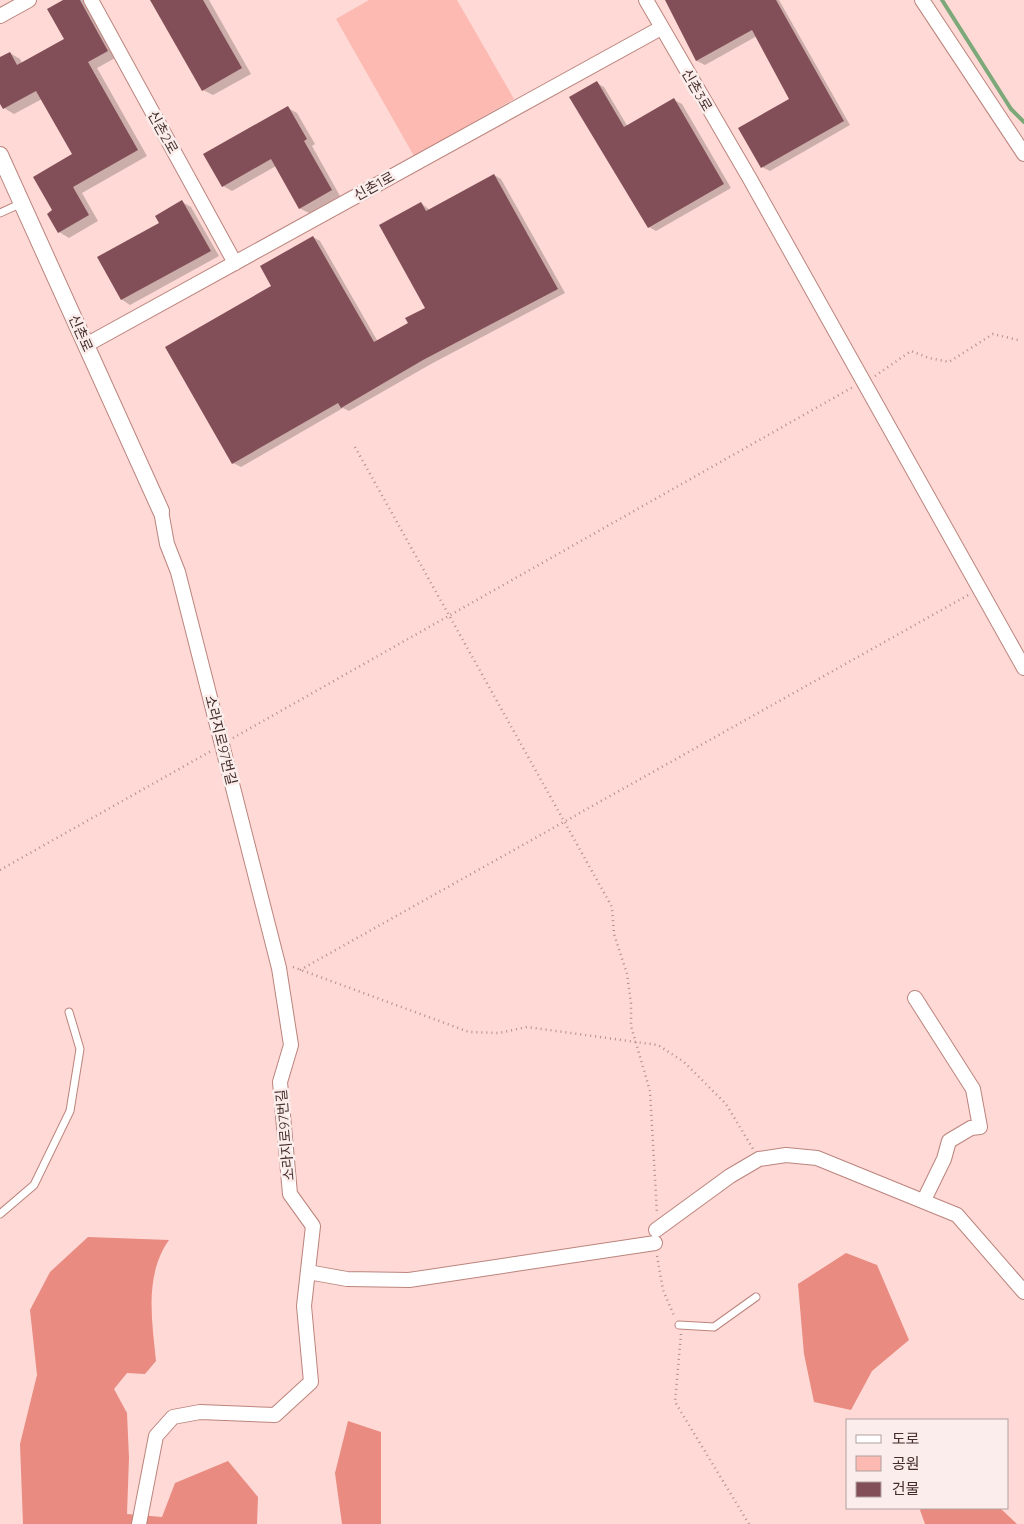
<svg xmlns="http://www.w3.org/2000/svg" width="1024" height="1524" font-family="Quicksand,'Noto Sans KR',sans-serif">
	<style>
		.green { fill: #fcbab2 }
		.forest { fill: #e98b81 }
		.shadow { fill: #0003 }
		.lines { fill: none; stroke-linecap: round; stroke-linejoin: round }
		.stream { stroke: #7da97a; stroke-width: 4 }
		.building { fill: #824f59 }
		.service-casing { stroke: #bc847d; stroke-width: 9 }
		.minor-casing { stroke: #bc847d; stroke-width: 16 }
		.tertiary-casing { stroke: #bc847d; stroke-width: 18 }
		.path { stroke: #af908d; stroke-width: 2.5; stroke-dasharray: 1 4; stroke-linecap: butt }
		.service { stroke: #fff; stroke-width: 7 }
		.minor { stroke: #fff; stroke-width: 14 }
		.tertiary { stroke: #fff; stroke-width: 16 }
		.labels { text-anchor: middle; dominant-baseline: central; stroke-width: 5; stroke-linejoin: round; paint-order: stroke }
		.street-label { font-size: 14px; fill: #442d2a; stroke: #faedeb }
	</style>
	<rect width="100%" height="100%" fill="#fed9d5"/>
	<polygon class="green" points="369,0 457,0 514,99 414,156 336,19"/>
	<g class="forest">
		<path d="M 88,1237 L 169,1240 C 144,1275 152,1321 156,1361 L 145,1374 L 127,1373 L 114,1389 L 127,1413 L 129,1458 L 127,1514 L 162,1517 L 175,1483 L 228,1461 L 258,1497 L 257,1524 L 23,1524 L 20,1444 L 37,1375 L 30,1310 L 50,1272 Z"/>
		<polygon points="846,1253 877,1265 909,1340 872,1371 851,1410 814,1402 804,1354 798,1284"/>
		<polygon points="348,1421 381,1432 381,1524 342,1524 335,1473"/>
		<polygon points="922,1508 1000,1508 1017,1524 925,1524 920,1510"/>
	</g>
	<g class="shadow">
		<polygon points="66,0 85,0 117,57 97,68 147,156 82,193 98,221 69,238 59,232 54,211 74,155 42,99 14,114 4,108 0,101 0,58 10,53 20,59 22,63 65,39"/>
		<polygon points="152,0 209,0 251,74 213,95 203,90"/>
		<polygon points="666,0 779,0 850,125 770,171 762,167 790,99 757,36 705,65 697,61"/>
		<polygon points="597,83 604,87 628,127 674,100 682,104 731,188 656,231 649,227"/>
		<polygon points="288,108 297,113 315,144 312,146 340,196 309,213 299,208 276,166 232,191 223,186"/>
		<polygon points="494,175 501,179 565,293 431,364 349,411 343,408 241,467 233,463 273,287 313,237 320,241 378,342 410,323 426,308 421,203 430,210"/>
		<polygon points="182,202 191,207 219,256 130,305 121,299 161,223"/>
	</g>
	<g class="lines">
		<polyline class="stream" points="942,0 1011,109 1024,122"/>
	</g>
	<g class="building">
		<polygon points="63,0 80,0 108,51 88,62 138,150 73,187 89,215 58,233 47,214 52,210 33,177 72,154 36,91 3,109 0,104 0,57 10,52 17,65 64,39 47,9"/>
		<polygon points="150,0 203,0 242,68 202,91"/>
		<polygon points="665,0 776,0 844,121 761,168 738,128 789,99 752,30 696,61"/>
		<polygon points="597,81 624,127 674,98 724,184 648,228 569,97"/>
		<polygon points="288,106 307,139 304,141 332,190 299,209 271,159 222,187 203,154"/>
		<polygon points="494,174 558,289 423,360 341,408 338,403 232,464 165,347 271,286 260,266 313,236 374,342 408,323 405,318 425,308 379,225 421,202 426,211"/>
		<polygon points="182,200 211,251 121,300 97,257 159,223 155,216"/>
	</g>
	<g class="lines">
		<g class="service-casing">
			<g id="service">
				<polyline points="0,213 22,203"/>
				<polyline points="0,1214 34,1185 70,1111 80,1049 69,1012"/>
				<polyline points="679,1325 714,1327 756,1297"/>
			</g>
		</g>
		<g class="minor-casing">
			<g id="minor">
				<polyline points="91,0 235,263"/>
				<polyline points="646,0 750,179 1024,668"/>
				<polyline points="922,0 1024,154"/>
				<polyline points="0,16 29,0"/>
				<polyline points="86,345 661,28"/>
				<polyline points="915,998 973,1089 980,1127 971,1128 949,1141 944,1159 924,1200"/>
				<polyline points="656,1230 730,1176 759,1159 786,1155 817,1158 957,1215 1024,1292"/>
				<polyline points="308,1272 347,1279 409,1280 655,1243"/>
				<polyline points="139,1524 156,1436 173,1417 200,1412 275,1415 311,1382 304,1306 313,1226 290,1194 280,1082 291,1045 279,968 178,572 167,544 161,511"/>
			</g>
		</g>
		<g class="tertiary-casing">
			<polyline id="tertiary" points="0,155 161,511"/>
		</g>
		<g class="path">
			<polyline points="875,376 911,351 929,358 949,362 993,334 1018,340"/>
			<polyline points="355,447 612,907 614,934 627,974 631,1003 631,1026 650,1091 657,1214"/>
			<polyline points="233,738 853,387"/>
			<polyline points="0,870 211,751"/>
			<polyline points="293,967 469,1032 499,1033 527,1027 658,1045 684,1062 726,1104 753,1149"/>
			<polyline points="300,970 970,594"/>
			<polyline points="657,1256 663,1290 675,1318"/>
			<polyline points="681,1334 675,1402 749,1524"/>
		</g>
		<use href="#service" class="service"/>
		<use href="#minor" class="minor"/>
		<use href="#tertiary" class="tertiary"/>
	</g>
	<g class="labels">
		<g class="street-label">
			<text transform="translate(697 90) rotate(60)">신촌3로</text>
			<text transform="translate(163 132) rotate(61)">신촌2로</text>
			<text transform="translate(374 186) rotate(-29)">신촌1로</text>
			<text transform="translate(81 333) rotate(66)">신촌로</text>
			<text transform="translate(221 740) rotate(76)">소라지로97번길</text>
			<text transform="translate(285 1135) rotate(-95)">소라지로97번길</text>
		</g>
	</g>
	<rect x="846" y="1419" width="162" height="90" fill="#faedeb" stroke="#b1a09e"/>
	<rect x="856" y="1435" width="25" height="8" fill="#ffffff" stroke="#b1a09e"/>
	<text x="892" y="1444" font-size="15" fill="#442d2a">도로</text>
	<rect x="856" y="1456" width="25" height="15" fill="#fcbab2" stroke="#b1a09e"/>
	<text x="892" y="1469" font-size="15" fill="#442d2a">공원</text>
	<rect x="856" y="1482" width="25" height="15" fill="#824f59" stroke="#b1a09e"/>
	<text x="892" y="1494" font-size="15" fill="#442d2a">건물</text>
</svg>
